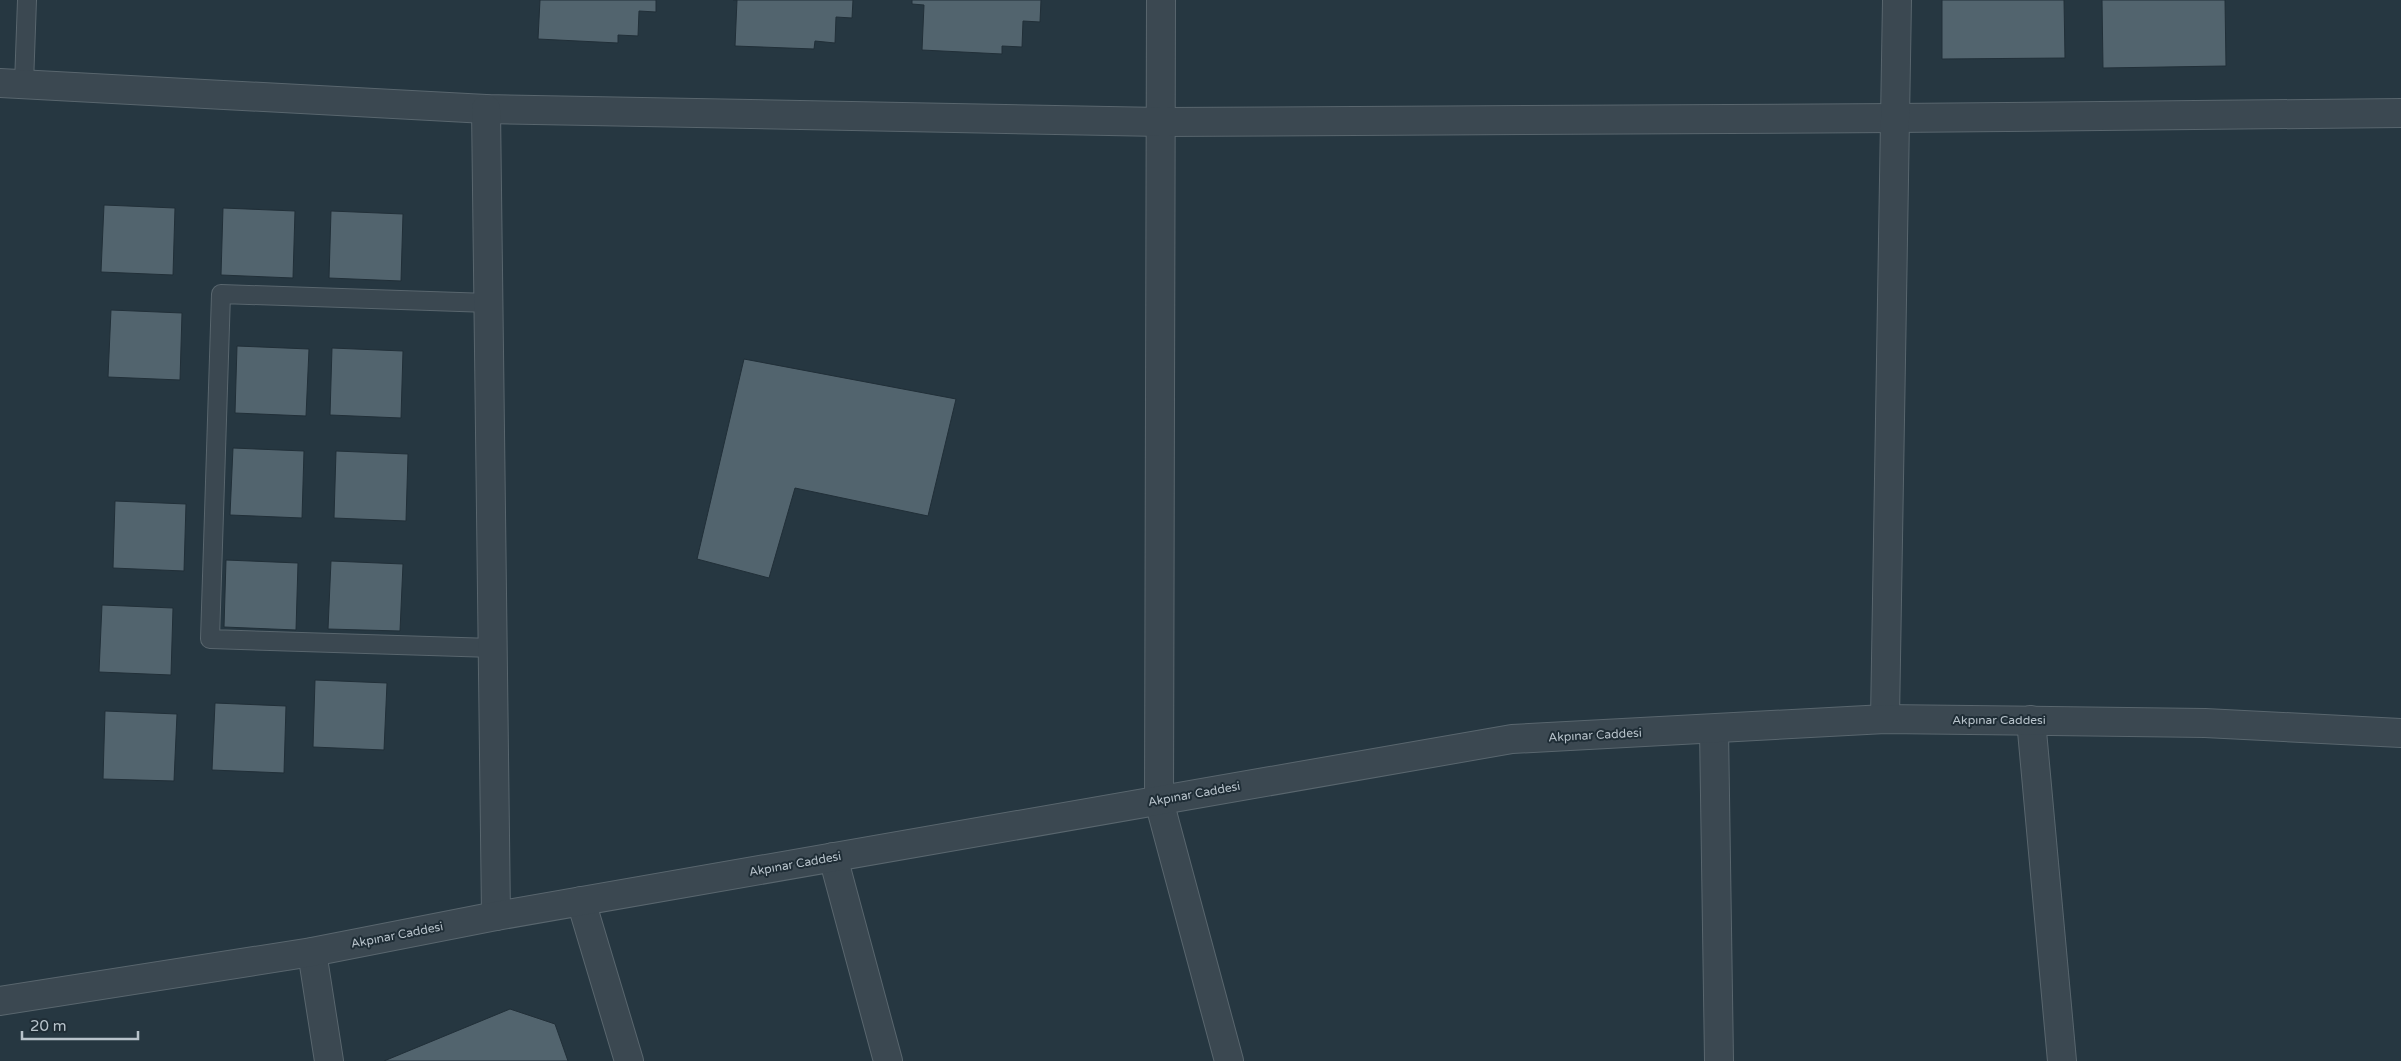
<svg xmlns="http://www.w3.org/2000/svg" width="2401" height="1061" font-family="'Varela Round',sans-serif">
	<style>
		.building { fill: #52646e; stroke: #212f38 }
		.lines { fill: none; stroke-linecap: round; stroke-linejoin: round }
		.service-casing { stroke: #59666e; stroke-width: 20 }
		.minor-casing { stroke: #59666e; stroke-width: 30 }
		.tertiary-casing { stroke: #59666e; stroke-width: 30 }
		.service { stroke: #3b4851; stroke-width: 18 }
		.minor { stroke: #3b4851; stroke-width: 28 }
		.tertiary { stroke: #3b4851; stroke-width: 28 }
		.labels { text-anchor: middle; dominant-baseline: central; stroke-width: 4; stroke-linejoin: round; paint-order: stroke }
		.street-label { font-size: 12px; fill: #b8c3cb; stroke: #1f2d36 }
	</style>
	<rect width="100%" height="100%" fill="#263741"/>
	<g class="building">
		<polygon points="540,0 656,0 656,12 639,11 638,36 618,35 618,43 538,39"/>
		<polygon points="733,0 853,0 852,18 836,17 835,43 815,41 814,49 735,46 737,0"/>
		<polygon points="912,0 1041,0 1040,22 1023,21 1022,47 1002,46 1002,54 922,50 924,5 912,4"/>
		<polygon points="1942,0 2064,0 2065,58 1942,59"/>
		<polygon points="2102,0 2225,0 2226,66 2103,68"/>
		<polygon points="104,205 175,208 173,275 101,272"/>
		<polygon points="223,208 295,211 293,278 221,275"/>
		<polygon points="331,211 403,214 401,281 329,278"/>
		<polygon points="111,310 182,313 180,380 108,377"/>
		<polygon points="237,346 309,349 306,416 235,413"/>
		<polygon points="332,348 403,351 401,418 330,415"/>
		<polygon points="744,359 956,399 928,516 795,488 769,578 697,559"/>
		<polygon points="233,448 304,451 302,518 230,515"/>
		<polygon points="336,451 408,454 406,521 334,518"/>
		<polygon points="115,501 186,504 184,571 113,568"/>
		<polygon points="226,560 298,563 296,630 224,627"/>
		<polygon points="331,561 403,564 400,631 328,629"/>
		<polygon points="102,605 173,608 171,675 99,672"/>
		<polygon points="315,680 387,683 384,750 313,747"/>
		<polygon points="215,703 286,706 284,773 212,770"/>
		<polygon points="105,711 177,714 174,781 103,779"/>
		<polygon points="510,1009 555,1024 568,1061 384,1061"/>
	</g>
	<g class="lines">
		<g class="service-casing">
			<g id="service">
				<polyline points="24,84 27,0"/>
				<polyline points="489,303 221,294 210,639 493,648"/>
			</g>
		</g>
		<g class="minor-casing">
			<g id="minor">
				<polyline points="1161,0 1159,801 1229,1061"/>
				<polyline points="0,83 486,109 1161,122 1895,118 2401,113"/>
				<polyline points="486,109 496,916"/>
				<polyline points="1885,719 1897,0"/>
				<polyline points="2031,720 2062,1061"/>
				<polyline points="1714,729 1719,1061"/>
				<polyline points="833,857 888,1061"/>
				<polyline points="581,901 629,1061"/>
				<polyline points="312,952 329,1061"/>
			</g>
		</g>
		<g class="tertiary-casing">
			<polyline id="tertiary" points="0,1001 312,952 496,916 1512,739 1885,719 2205,723 2401,733"/>
		</g>
		<use href="#service" class="service"/>
		<use href="#minor" class="minor"/>
		<use href="#tertiary" class="tertiary"/>
	</g>
	<g class="labels">
		<g class="street-label">
			<text x="1999" y="720">Akpınar Caddesi</text>
			<text transform="translate(1595 735) rotate(-3)">Akpınar Caddesi</text>
			<text transform="translate(1194 794) rotate(-10)">Akpınar Caddesi</text>
			<text transform="translate(795 864) rotate(-10)">Akpınar Caddesi</text>
			<text transform="translate(397 935) rotate(-11)">Akpınar Caddesi</text>
		</g>
	</g>
	<path d="M22 1031v8h116v-8" fill="none" stroke="#b8c3cb" stroke-width="2.5"/>
	<text x="30" y="1031" font-size="15" fill="#b8c3cb" stroke="#1f2d36" stroke-width="4" paint-order="stroke">20 m</text>
</svg>
